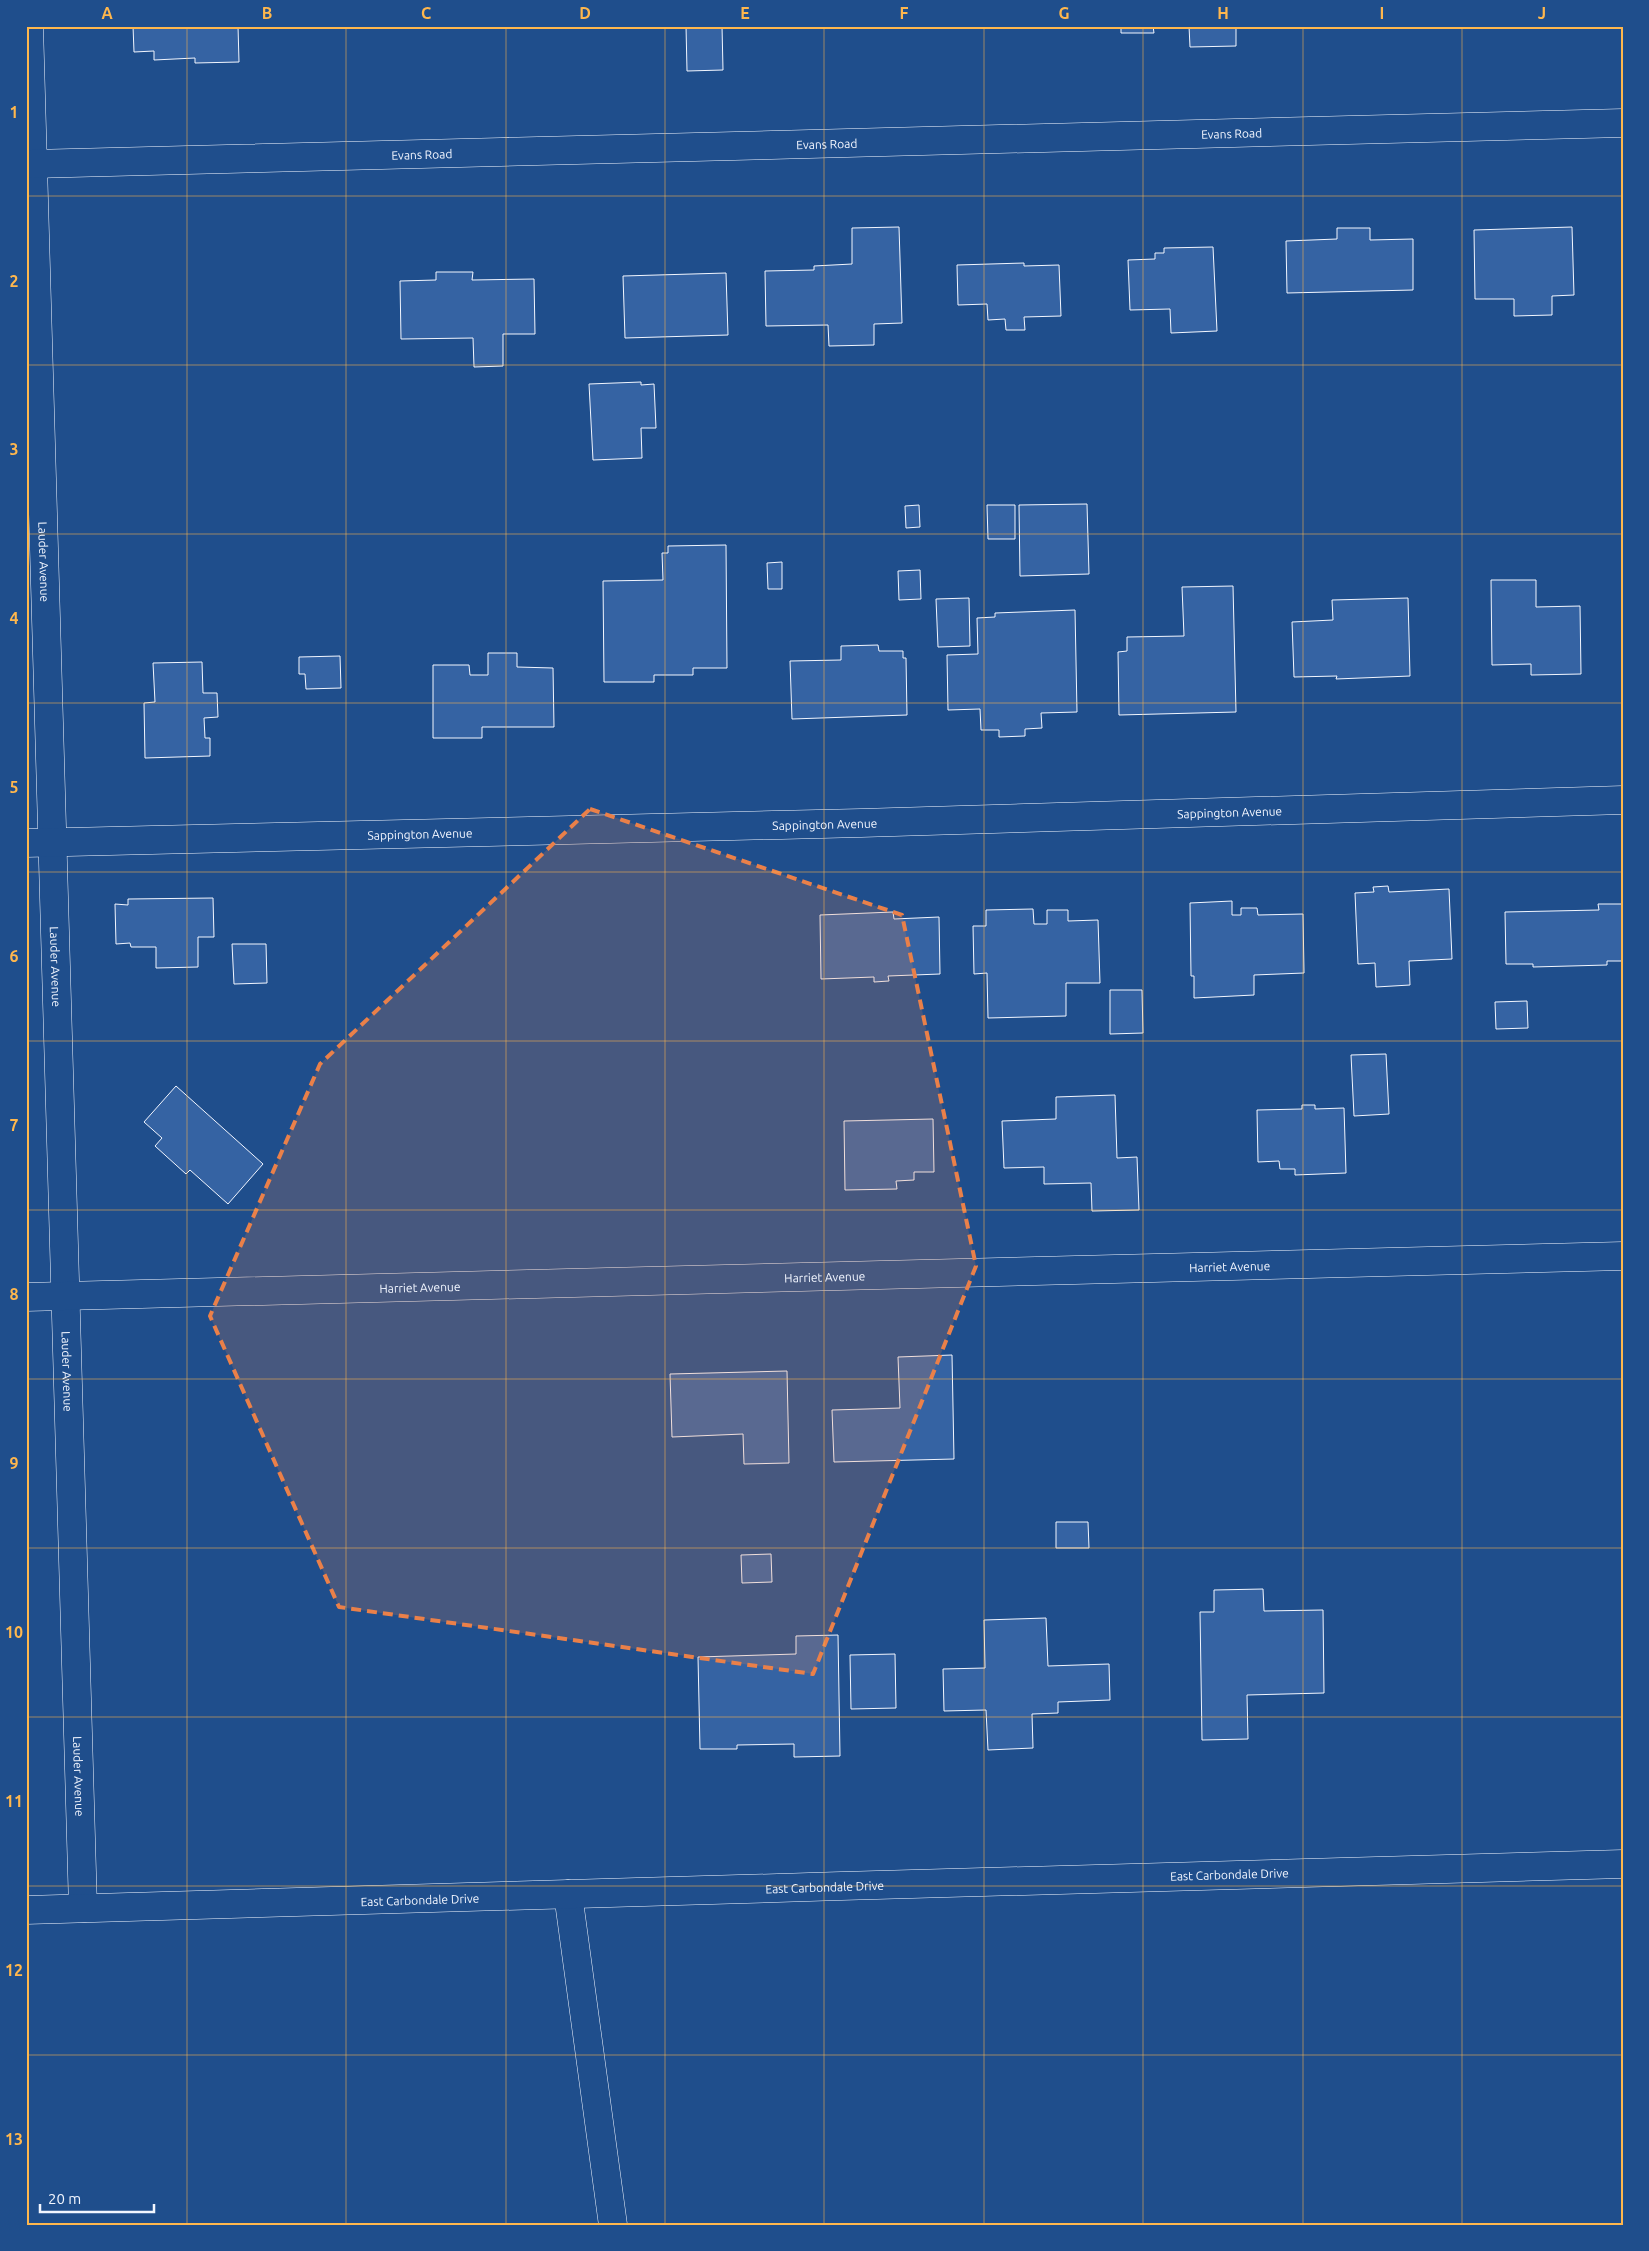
<svg xmlns="http://www.w3.org/2000/svg" width="1649" height="2251" font-family="Ubuntu,sans-serif">
	<style>
		.building { fill: #3563a3; stroke: #f2f6ff }
		.lines { fill: none; stroke-linecap: round; stroke-linejoin: round }
		.minor-casing { stroke: #f2f6ff; stroke-width: 29 }
		.minor { stroke: #1f4e8c; stroke-width: 28 }
		.marked { fill: #ea8049; fill-opacity: 0.2; stroke: #ea8049; stroke-width: 4; stroke-dasharray: 10 6; stroke-linejoin: round }
		.grid { fill: none; stroke: #ffb74d; stroke-width: 1; stroke-opacity: 0.55 }
		.labels { text-anchor: middle; dominant-baseline: central; stroke-width: 4; stroke-linejoin: round; paint-order: stroke }
		.street-label { font-size: 12px; fill: #f2f6ff; stroke: #1f4e8c }
		.neatline { fill: none; stroke: #ffb74d; stroke-width: 2 }
		.grid-label { font-size: 16px; text-anchor: middle; font-weight: bold; fill: #ffb74d }
	</style>
	<rect width="100%" height="100%" fill="#1f4e8c"/>
	<g class="building">
		<polygon points="133,26 238,26 239,62 195,63 195,58 154,60 154,51 134,52"/>
		<polygon points="686,26 722,26 723,70 687,71"/>
		<polygon points="1121,26 1153,26 1154,33 1121,33"/>
		<polygon points="1189,26 1236,26 1236,46 1190,47"/>
		<polygon points="899,227 902,323 874,324 874,345 829,346 828,325 766,326 765,271 814,270 814,266 852,264 852,228"/>
		<polygon points="1572,227 1574,295 1552,296 1552,315 1514,316 1514,299 1475,299 1474,230"/>
		<polygon points="1337,228 1370,228 1370,240 1413,239 1413,290 1287,293 1286,241 1337,239"/>
		<polygon points="1213,247 1217,331 1171,333 1170,309 1130,310 1128,260 1155,259 1155,253 1164,253 1164,248"/>
		<polygon points="1024,263 1024,266 1059,265 1061,316 1024,317 1025,330 1006,330 1005,319 988,320 987,304 958,305 957,265"/>
		<polygon points="436,272 473,272 472,280 534,279 535,334 503,334 503,366 474,367 473,338 401,339 400,281 436,280"/>
		<polygon points="726,273 728,335 625,338 623,276"/>
		<polygon points="641,382 641,385 654,384 656,428 641,428 642,458 593,460 589,384"/>
		<polygon points="1087,504 1089,574 1020,576 1019,505"/>
		<polygon points="919,505 920,527 906,528 905,506"/>
		<polygon points="987,505 1015,505 1015,539 988,539"/>
		<polygon points="726,545 727,668 693,668 693,675 654,675 654,682 604,682 603,581 663,580 662,553 668,553 668,546"/>
		<polygon points="782,562 782,589 768,589 767,563"/>
		<polygon points="920,570 921,599 899,600 898,571"/>
		<polygon points="1491,580 1536,580 1536,607 1580,606 1581,674 1531,675 1531,664 1492,665"/>
		<polygon points="1233,586 1236,712 1119,715 1118,652 1127,651 1127,637 1184,636 1182,587"/>
		<polygon points="969,598 970,646 938,647 936,599"/>
		<polygon points="1408,598 1410,676 1336,679 1337,676 1294,677 1292,622 1333,620 1332,600"/>
		<polygon points="1075,610 1077,712 1041,713 1042,728 1025,729 1025,736 999,737 999,730 981,730 980,709 948,710 947,655 978,654 977,618 995,617 995,613"/>
		<polygon points="878,645 879,651 903,651 903,658 906,658 907,715 792,719 790,661 841,660 841,646"/>
		<polygon points="488,653 517,653 517,667 553,668 554,727 482,727 482,738 433,738 433,665 469,665 470,675 488,675"/>
		<polygon points="340,656 341,688 306,689 305,674 299,674 299,657"/>
		<polygon points="202,662 203,693 217,693 218,717 204,718 205,738 210,738 210,756 145,758 144,703 155,702 153,663"/>
		<polygon points="1388,886 1389,892 1449,889 1452,959 1409,961 1410,985 1376,987 1375,963 1358,964 1355,893 1374,892 1373,887"/>
		<polygon points="213,898 214,937 198,937 198,967 156,968 156,947 131,947 130,943 116,944 115,904 128,905 128,899"/>
		<polygon points="1232,901 1232,915 1241,915 1241,908 1257,908 1258,915 1303,914 1304,973 1254,975 1254,995 1194,998 1194,976 1191,976 1190,903"/>
		<polygon points="1598,904 1623,904 1623,961 1607,961 1607,965 1533,967 1533,964 1506,964 1505,912 1599,910"/>
		<polygon points="1033,909 1034,924 1047,924 1047,910 1068,910 1068,921 1098,920 1100,983 1066,983 1066,1016 988,1018 987,973 974,974 973,926 986,926 986,910"/>
		<polygon points="893,912 894,919 939,917 940,974 888,976 889,981 874,982 874,977 821,979 820,915"/>
		<polygon points="232,944 266,944 267,983 234,984"/>
		<polygon points="1110,990 1142,990 1143,1033 1110,1034"/>
		<polygon points="1527,1001 1528,1028 1496,1029 1495,1002"/>
		<polygon points="1386,1054 1389,1114 1354,1116 1351,1055"/>
		<polygon points="176,1086 263,1164 228,1204 190,1170 186,1174 155,1146 162,1138 144,1122"/>
		<polygon points="1115,1095 1117,1158 1137,1157 1139,1210 1092,1211 1091,1183 1044,1184 1044,1167 1004,1168 1002,1121 1056,1119 1056,1097"/>
		<polygon points="1302,1105 1315,1105 1315,1109 1344,1108 1346,1173 1295,1175 1295,1169 1280,1169 1279,1161 1258,1162 1257,1110 1302,1109"/>
		<polygon points="933,1119 934,1172 914,1172 914,1180 896,1181 897,1189 845,1190 844,1121"/>
		<polygon points="952,1355 954,1459 834,1462 832,1410 900,1408 898,1357"/>
		<polygon points="787,1371 789,1463 744,1464 743,1434 672,1437 670,1374"/>
		<polygon points="1056,1522 1088,1522 1089,1548 1056,1548"/>
		<polygon points="771,1554 772,1582 742,1583 741,1555"/>
		<polygon points="1263,1589 1264,1611 1323,1610 1324,1693 1247,1695 1248,1739 1202,1740 1200,1612 1214,1612 1214,1590"/>
		<polygon points="1046,1618 1048,1666 1109,1664 1110,1700 1058,1702 1058,1713 1032,1714 1033,1748 988,1750 986,1710 944,1711 943,1669 985,1668 984,1620"/>
		<polygon points="838,1635 840,1756 794,1757 794,1744 737,1745 737,1749 700,1749 698,1657 796,1654 796,1636"/>
		<polygon points="895,1654 896,1708 851,1709 850,1655"/>
	</g>
	<g class="lines">
		<g class="minor-casing">
			<g id="minor">
				<path id="s1" d="M 29,26 L 83,1908"/>
				<path id="s2" d="M 32,164 L 1623,123"/>
				<path id="s3" d="M 26,843 L 861,823 L 1623,800"/>
				<path id="s4" d="M 26,1297 L 1623,1256"/>
				<polyline points="568,1894 613,2225"/>
				<path id="s5" d="M 26,1910 C 559,1898 1090,1875 1623,1864"/>
			</g>
		</g>
		<use href="#minor" class="minor"/>
	</g>
	<path class="marked" d="M 590,809 L 902,915 L 976,1266 L 813,1674 L 339,1607 L 210,1316 L 320,1064 Z"/>
	<path class="grid" d="M 187,26 L 187,2225M 346,26 L 346,2225M 506,26 L 506,2225M 665,26 L 665,2225M 824,26 L 824,2225M 984,26 L 984,2225M 1143,26 L 1143,2225M 1303,26 L 1303,2225M 1462,26 L 1462,2225M 26,196 L 1623,196M 26,365 L 1623,365M 26,534 L 1623,534M 26,703 L 1623,703M 26,872 L 1623,872M 26,1041 L 1623,1041M 26,1210 L 1623,1210M 26,1379 L 1623,1379M 26,1548 L 1623,1548M 26,1717 L 1623,1717M 26,1886 L 1623,1886M 26,2055 L 1623,2055"/>
	<g class="labels">
		<g class="street-label">
			<text stroke="none"><textPath href="#s2" startOffset="1200">Evans Road</textPath></text>
			<text stroke="none"><textPath href="#s2" startOffset="795">Evans Road</textPath></text>
			<text stroke="none"><textPath href="#s2" startOffset="390">Evans Road</textPath></text>
			<text stroke="none"><textPath href="#s1" startOffset="536">Lauder Avenue</textPath></text>
			<text stroke="none"><textPath href="#s3" startOffset="1204">Sappington Avenue</textPath></text>
			<text stroke="none"><textPath href="#s3" startOffset="799">Sappington Avenue</textPath></text>
			<text stroke="none"><textPath href="#s3" startOffset="394">Sappington Avenue</textPath></text>
			<text stroke="none"><textPath href="#s1" startOffset="941">Lauder Avenue</textPath></text>
			<text stroke="none"><textPath href="#s4" startOffset="1204">Harriet Avenue</textPath></text>
			<text stroke="none"><textPath href="#s4" startOffset="799">Harriet Avenue</textPath></text>
			<text stroke="none"><textPath href="#s4" startOffset="394">Harriet Avenue</textPath></text>
			<text stroke="none"><textPath href="#s1" startOffset="1346">Lauder Avenue</textPath></text>
			<text stroke="none"><textPath href="#s1" startOffset="1751">Lauder Avenue</textPath></text>
			<text stroke="none"><textPath href="#s5" startOffset="1204">East Carbondale Drive</textPath></text>
			<text stroke="none"><textPath href="#s5" startOffset="799">East Carbondale Drive</textPath></text>
			<text stroke="none"><textPath href="#s5" startOffset="394">East Carbondale Drive</textPath></text>
		</g>
	</g>
	<rect width="1649" height="2251" fill="none" stroke="#1f4e8c" stroke-width="55"/>
	<path d="M40 2204v8h114v-8" fill="none" stroke="#f2f6ff" stroke-width="2.5"/>
	<text x="48" y="2204" font-size="15" fill="#f2f6ff" stroke="#1f4e8c" stroke-width="4" paint-order="stroke">20 m</text>
	<rect x="28" y="28" width="1594" height="2196" class="neatline"/>
	<g class="grid-label">
		<text x="107" y="19">A</text>
		<text x="267" y="19">B</text>
		<text x="426" y="19">C</text>
		<text x="585" y="19">D</text>
		<text x="745" y="19">E</text>
		<text x="904" y="19">F</text>
		<text x="1064" y="19">G</text>
		<text x="1223" y="19">H</text>
		<text x="1382" y="19">I</text>
		<text x="1542" y="19">J</text>
		<text x="14" y="118">1</text>
		<text x="14" y="287">2</text>
		<text x="14" y="455">3</text>
		<text x="14" y="624">4</text>
		<text x="14" y="793">5</text>
		<text x="14" y="962">6</text>
		<text x="14" y="1131">7</text>
		<text x="14" y="1300">8</text>
		<text x="14" y="1469">9</text>
		<text x="14" y="1638">10</text>
		<text x="14" y="1807">11</text>
		<text x="14" y="1976">12</text>
		<text x="14" y="2145">13</text>
	</g>
</svg>
